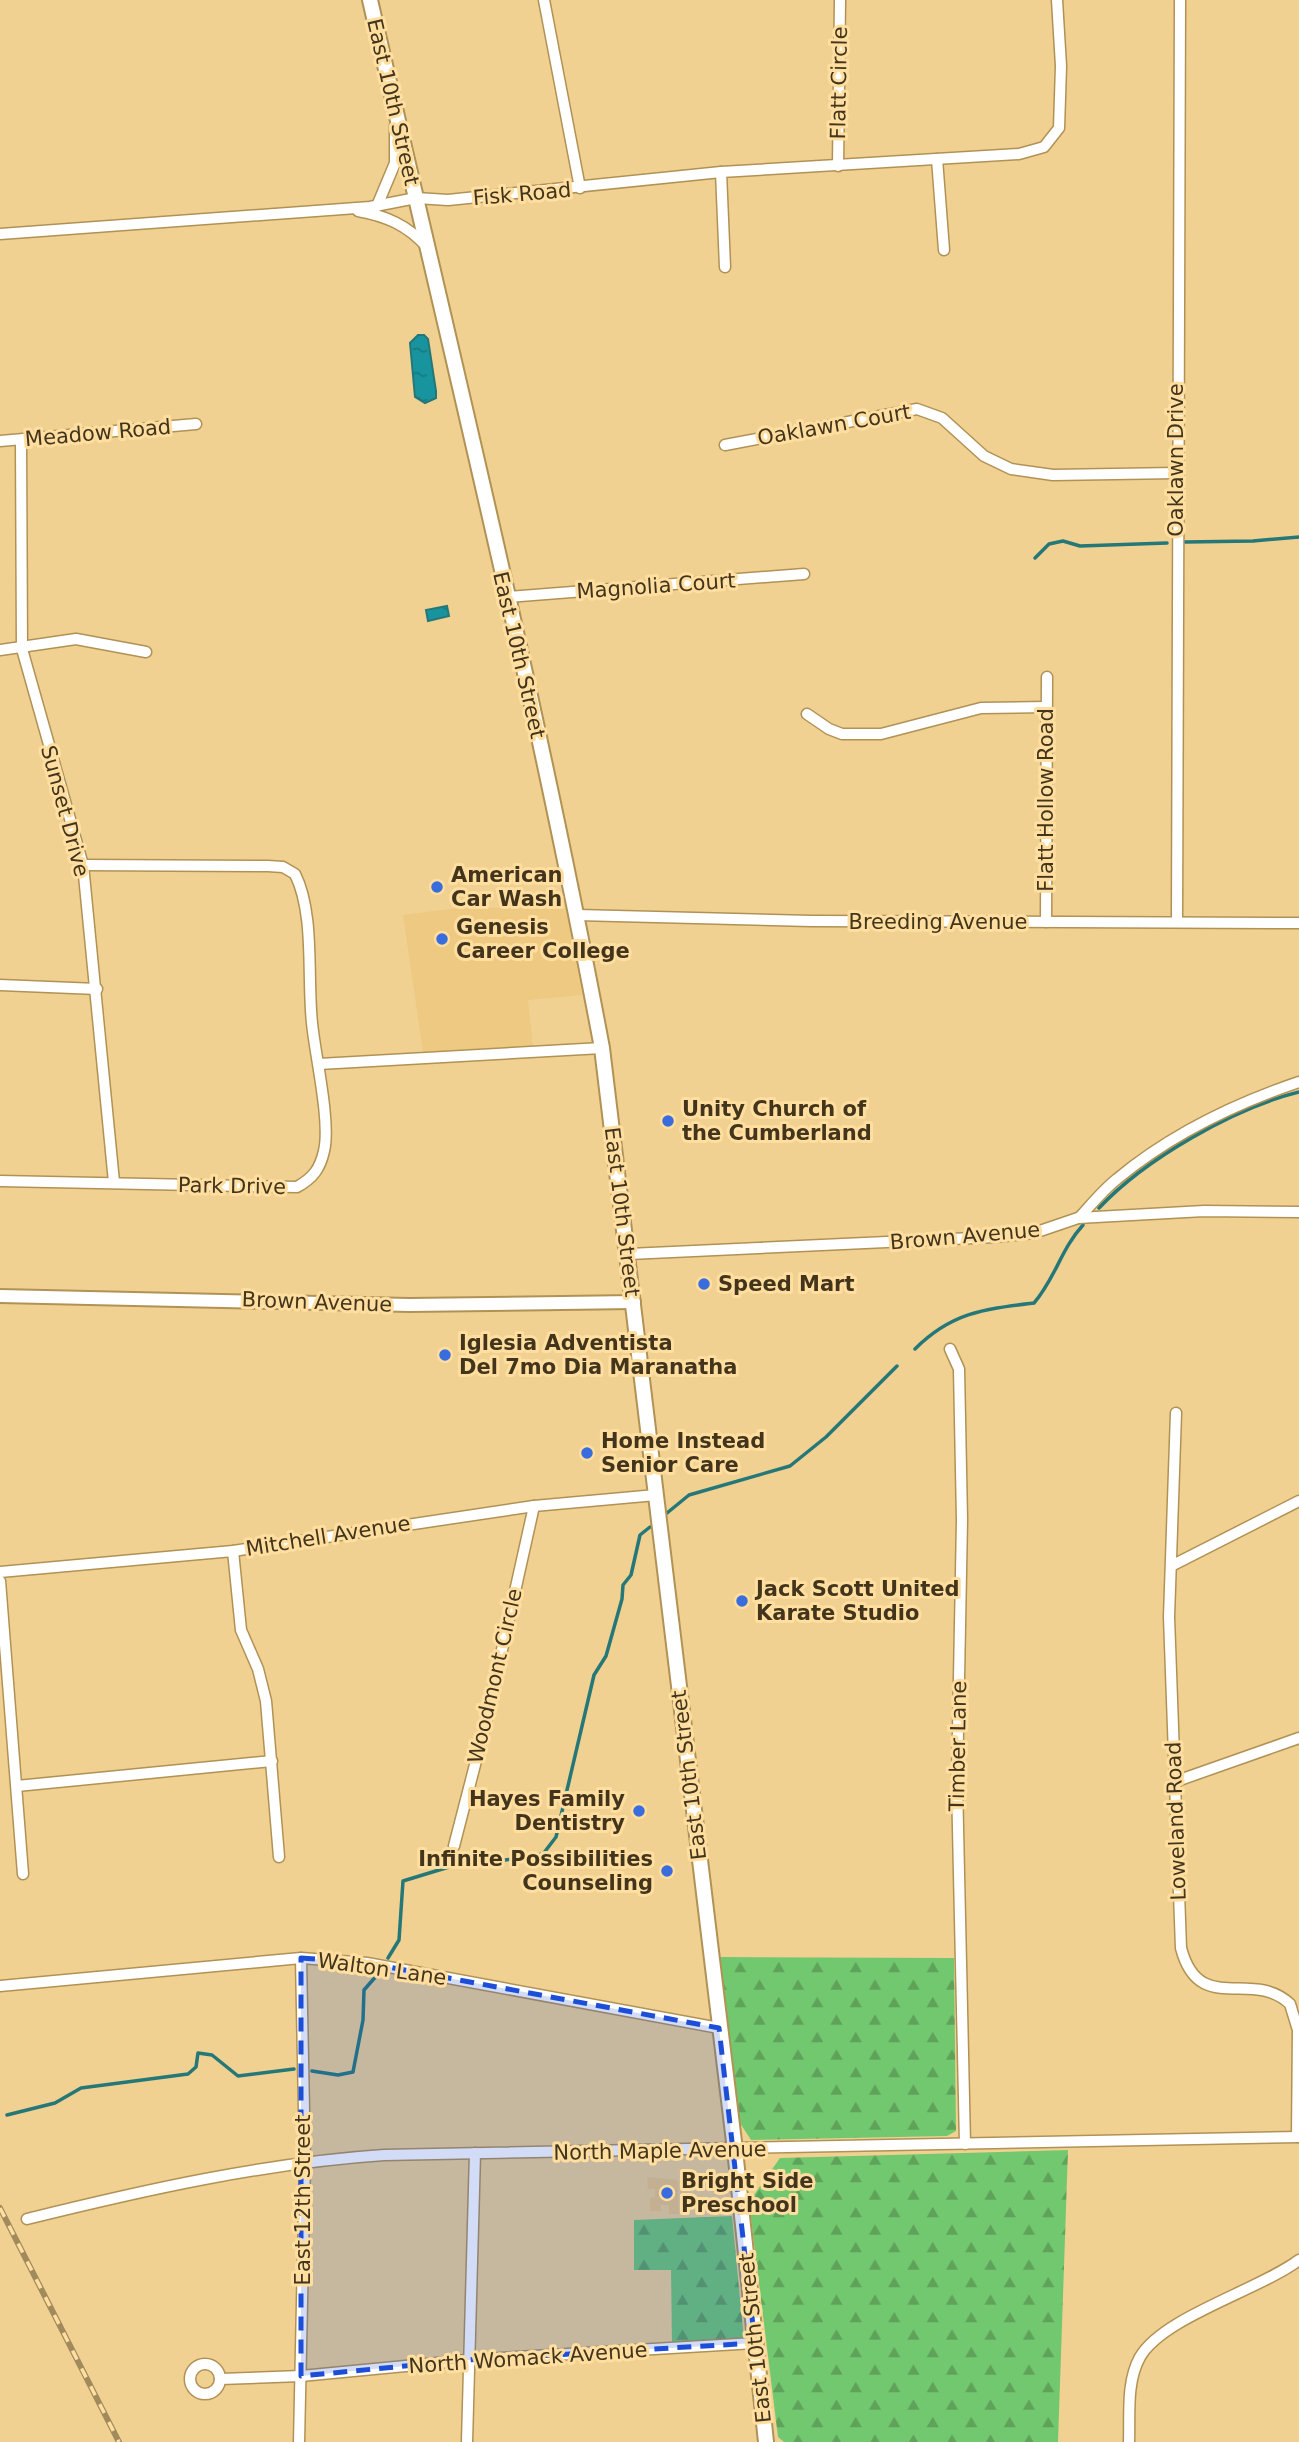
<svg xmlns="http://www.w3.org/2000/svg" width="1299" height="2442" font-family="'DejaVu Sans',sans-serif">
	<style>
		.built { fill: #edc982 }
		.forest { fill: url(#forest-firs) }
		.water { fill: url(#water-ripples); stroke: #257877; stroke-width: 2 }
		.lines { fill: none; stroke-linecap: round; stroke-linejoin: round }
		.stream { stroke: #257877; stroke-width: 3.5 }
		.minor-casing { stroke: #b19255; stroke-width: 13 }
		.tertiary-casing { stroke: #b19255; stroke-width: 16 }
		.secondary-casing { stroke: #b19255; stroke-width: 18 }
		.minor { stroke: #fff; stroke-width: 10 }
		.tertiary { stroke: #fff; stroke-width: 12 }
		.secondary { stroke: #fff; stroke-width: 14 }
		.rail-casing { stroke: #a18a5c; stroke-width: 6 }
		.rail { stroke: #ffde9f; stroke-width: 3.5; stroke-dasharray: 10; stroke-linecap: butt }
		.marked { fill: #1d4ed8; fill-opacity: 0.2; stroke: #1d4ed8; stroke-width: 5; stroke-dasharray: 14 9; stroke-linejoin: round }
		.poi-dot { fill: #396cdc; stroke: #ffde9f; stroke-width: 2.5 }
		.labels { text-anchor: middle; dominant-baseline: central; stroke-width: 6; stroke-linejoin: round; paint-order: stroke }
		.street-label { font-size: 21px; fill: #42351c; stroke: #ffde9f }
		.poi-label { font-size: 21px; font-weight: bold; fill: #42351c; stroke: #ffde9f; text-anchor: start }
	</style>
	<defs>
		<pattern id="forest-firs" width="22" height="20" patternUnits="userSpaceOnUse" patternTransform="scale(1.75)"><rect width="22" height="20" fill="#72c86f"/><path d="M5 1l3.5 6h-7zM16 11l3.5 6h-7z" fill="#5fa35a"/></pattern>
		<pattern id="water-ripples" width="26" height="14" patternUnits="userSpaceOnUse" patternTransform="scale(1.75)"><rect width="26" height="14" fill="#18949e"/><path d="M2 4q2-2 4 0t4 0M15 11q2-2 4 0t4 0" fill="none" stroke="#177a80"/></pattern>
	</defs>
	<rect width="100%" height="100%" fill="#f1d192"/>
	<g class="built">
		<polygon points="465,907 566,909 582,995 528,1000 533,1046 423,1052 403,915"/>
		<polygon points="647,2177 678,2180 679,2214 669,2214 669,2205 661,2205 661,2211 650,2211 650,2198 655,2197 655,2189 648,2189"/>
	</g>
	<g class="forest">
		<polygon points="719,1957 954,1958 956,2131 947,2136 751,2140 740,2123"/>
		<polygon points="1068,2150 1058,2442 784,2442 778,2437 749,2202 780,2158"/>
		<polygon points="732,2216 744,2340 672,2344 671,2270 634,2270 634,2220"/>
	</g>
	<g class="water">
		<polygon points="418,335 424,335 428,339 436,391 436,398 425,403 415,397 410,343"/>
		<polygon points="447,606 449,616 428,621 426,610"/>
	</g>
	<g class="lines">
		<g class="stream">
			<polyline points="1185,542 1253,541 1299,537"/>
			<polyline points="1035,558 1049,544 1063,541 1080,546 1167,543"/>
			<path d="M 1099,1208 C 1145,1159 1234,1108 1299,1092"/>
			<path d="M 915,1349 C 952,1312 985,1309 1034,1303 C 1055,1279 1061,1249 1083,1225"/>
			<polyline points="667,1513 689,1495 790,1466 826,1437 897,1366"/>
			<polyline points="388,1958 399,1940 403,1881 462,1863 486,1863 543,1854 556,1837 594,1675 606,1656 622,1599 623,1585 631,1575 640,1535 650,1527"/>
			<polyline points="312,2071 338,2075 353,2072 363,2020 364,1990 378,1974"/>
			<polyline points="7,2115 55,2103 81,2088 188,2074 196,2067 198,2053 212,2055 238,2076 294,2069"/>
		</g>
		<g class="minor-casing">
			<g id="minor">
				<polyline points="544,0 580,188"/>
				<polyline points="937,159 944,250"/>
				<polyline points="838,166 840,0"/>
				<polyline points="721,172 725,267"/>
				<polyline points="377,206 395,163 395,126"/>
				<path d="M 358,211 C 386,216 407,225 426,246"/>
				<polyline points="0,234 370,207 416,198 448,200 721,172 1019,154 1044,147 1059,128 1061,66 1057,0"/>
				<polyline points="0,441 196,424"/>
				<polyline points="21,441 22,649 83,865 114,1182"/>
				<polyline points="725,445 917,409 942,418 984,456 1011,469 1053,475 1176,473"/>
				<polyline points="507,597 804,574"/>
				<polyline points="0,650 76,639 146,652"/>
				<polyline points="807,714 829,729 842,734 881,734 981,708 1046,707"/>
				<polyline points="577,915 811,921 1299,923"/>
				<polyline points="1177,921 1180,0"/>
				<polyline points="1046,922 1047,677"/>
				<polyline points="0,985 97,989"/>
				<polyline points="319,1064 602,1048"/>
				<path d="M 0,1181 L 297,1187 C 313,1178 320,1169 324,1151 C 331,1122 315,1055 312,1023 C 307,977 315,914 295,874 L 283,867 L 268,866 L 83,865"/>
				<path d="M 1079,1218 C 1091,1205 1103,1190 1117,1179 C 1170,1135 1234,1104 1299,1082"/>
				<polyline points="629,1254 995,1237 1034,1233 1078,1218 1204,1211 1299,1212"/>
				<polyline points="950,1349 959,1369 962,1520 957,1783 965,2144"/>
				<path d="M 1176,1413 L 1169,1617 L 1181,1948 C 1199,2017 1252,1968 1290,2004 L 1298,2030 L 1297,2137"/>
				<polyline points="233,1551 241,1630 258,1669 266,1701 279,1857"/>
				<polyline points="1173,1565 1299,1501"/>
				<polyline points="0,1572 233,1551 534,1506 656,1495"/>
				<polyline points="0,1581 23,1874"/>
				<polyline points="1174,1782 1299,1738"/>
				<polyline points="17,1786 272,1761"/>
				<polyline points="454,1846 485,1726 534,1506"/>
				<polyline points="0,1986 301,1958 367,1963 719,2028"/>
				<path d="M 27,2219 C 144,2190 264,2163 384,2155 L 1299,2137"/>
				<circle cx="205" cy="2379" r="15"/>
				<polyline points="220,2379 301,2376 468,2360 755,2343"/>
				<polyline points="299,2442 305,2162 301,1958"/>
				<polyline points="467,2442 475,2153"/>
				<path d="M 1129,2442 C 1130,2415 1126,2382 1140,2357 C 1163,2317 1259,2290 1299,2260"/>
			</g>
		</g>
		<g class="tertiary-casing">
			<polyline id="tertiary" points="0,1296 409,1305 634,1302"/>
		</g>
		<g class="secondary-casing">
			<path id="secondary" d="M 370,0 C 450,348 536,696 602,1048 L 735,2150 L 766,2442"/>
		</g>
		<use href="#minor" class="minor"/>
		<use href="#tertiary" class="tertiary"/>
		<use href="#secondary" class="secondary"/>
		<g class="rail-casing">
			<polyline id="rail" points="0,2208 119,2442"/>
		</g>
		<use href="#rail" class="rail"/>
	</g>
	<path class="marked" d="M 301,1958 L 367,1963 L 719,2028 L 755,2343 L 468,2360 L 301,2376 Z"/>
	<g class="poi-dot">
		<circle cx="437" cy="887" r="7"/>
		<circle cx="442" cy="939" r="7"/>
		<circle cx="668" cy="1121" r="7"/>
		<circle cx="704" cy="1284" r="7"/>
		<circle cx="445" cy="1355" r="7"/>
		<circle cx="587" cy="1453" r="7"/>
		<circle cx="742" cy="1601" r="7"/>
		<circle cx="639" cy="1811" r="7"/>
		<circle cx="667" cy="1871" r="7"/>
		<circle cx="667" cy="2193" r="7"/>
	</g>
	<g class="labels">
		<g class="street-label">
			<text transform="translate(839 83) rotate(-89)">Flatt Circle</text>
			<text transform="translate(393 102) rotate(77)">East 10th Street</text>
			<text transform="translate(522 194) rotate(-5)">Fisk Road</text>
			<text transform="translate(834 425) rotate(-10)">Oaklawn Court</text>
			<text transform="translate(98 433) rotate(-5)">Meadow Road</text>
			<text transform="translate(1176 460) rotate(-90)">Oaklawn Drive</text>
			<text transform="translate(656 586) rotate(-4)">Magnolia Court</text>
			<text transform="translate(519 655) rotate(77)">East 10th Street</text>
			<text transform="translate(1046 800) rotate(-90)">Flatt Hollow Road</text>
			<text transform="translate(65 811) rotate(75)">Sunset Drive</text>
			<text x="938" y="922">Breeding Avenue</text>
			<text transform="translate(232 1186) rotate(1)">Park Drive</text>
			<text transform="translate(622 1212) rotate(83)">East 10th Street</text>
			<text transform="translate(965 1236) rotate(-5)">Brown Avenue</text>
			<text transform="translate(317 1302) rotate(2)">Brown Avenue</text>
			<text transform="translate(328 1536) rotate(-9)">Mitchell Avenue</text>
			<text transform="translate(495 1676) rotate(-77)">Woodmont Circle</text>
			<text transform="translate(958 1746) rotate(-89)">Timber Lane</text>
			<text transform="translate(689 1775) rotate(-97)">East 10th Street</text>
			<text transform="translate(1176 1821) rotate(-92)">Loweland Road</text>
			<text transform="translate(382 1969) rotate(8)">Walton Lane</text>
			<text transform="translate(660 2151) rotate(-1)">North Maple Avenue</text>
			<text transform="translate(303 2200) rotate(-90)">East 12th Street</text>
			<text transform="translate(755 2338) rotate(-96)">East 10th Street</text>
			<text transform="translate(528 2358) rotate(-4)">North Womack Avenue</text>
		</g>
		<g class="poi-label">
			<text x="451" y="875">American<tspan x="451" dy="24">Car Wash</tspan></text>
			<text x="456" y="927">Genesis<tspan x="456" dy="24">Career College</tspan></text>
			<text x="682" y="1109">Unity Church of<tspan x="682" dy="24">the Cumberland</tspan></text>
			<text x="718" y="1284">Speed Mart</text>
			<text x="459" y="1343">Iglesia Adventista<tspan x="459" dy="24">Del 7mo Dia Maranatha</tspan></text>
			<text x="601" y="1441">Home Instead<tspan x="601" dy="24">Senior Care</tspan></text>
			<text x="756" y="1589">Jack Scott United<tspan x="756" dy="24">Karate Studio</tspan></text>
			<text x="625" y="1799" text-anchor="end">Hayes Family<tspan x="625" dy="24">Dentistry</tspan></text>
			<text x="653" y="1859" text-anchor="end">Infinite Possibilities<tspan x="653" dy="24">Counseling</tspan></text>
			<text x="681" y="2181">Bright Side<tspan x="681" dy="24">Preschool</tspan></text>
		</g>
	</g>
</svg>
